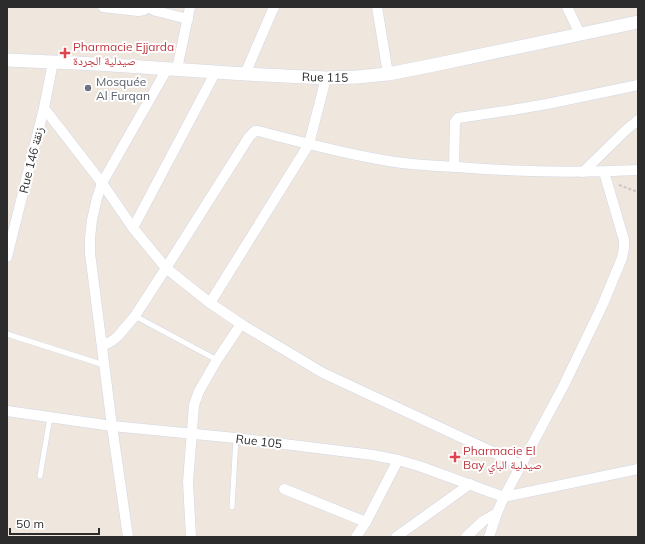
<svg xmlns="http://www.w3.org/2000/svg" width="645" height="544" font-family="Mulish,'Noto Naskh Arabic',sans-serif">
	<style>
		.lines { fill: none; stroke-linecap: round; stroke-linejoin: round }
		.service-casing { stroke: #d2d7e6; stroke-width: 6 }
		.minor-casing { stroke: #d2d7e6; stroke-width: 11 }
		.tertiary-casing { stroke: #d2d7e6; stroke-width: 14 }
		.path { stroke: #c8c8c8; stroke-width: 2; stroke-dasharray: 3 2; stroke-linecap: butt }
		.service { stroke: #fff; stroke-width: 5 }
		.minor { stroke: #fff; stroke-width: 10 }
		.tertiary { stroke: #fff; stroke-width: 13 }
		.health-dot { fill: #e0444e; stroke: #fff; stroke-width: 1.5 }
		.worship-dot { fill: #6b7280; stroke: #fff; stroke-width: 1.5 }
		.labels { text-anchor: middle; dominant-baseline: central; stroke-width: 4; stroke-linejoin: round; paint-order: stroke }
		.health-label { font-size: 12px; fill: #be3a42; stroke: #fff; text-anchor: start }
		.street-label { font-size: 12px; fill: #2c2c2c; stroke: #fff }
		.worship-label { font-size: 12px; fill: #5b616d; stroke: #fff; text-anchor: start }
	</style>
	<rect width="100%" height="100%" fill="#efe6dd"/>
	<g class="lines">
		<g class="service-casing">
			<g id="service">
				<polyline points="135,316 217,360"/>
				<polyline points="7,334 104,365"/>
				<polyline points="40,476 50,417"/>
				<polyline points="232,507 236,438"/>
			</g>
		</g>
		<g class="minor-casing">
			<g id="minor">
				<polyline points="103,7 138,11 144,10 148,7"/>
				<polyline points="148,7 156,11 188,19"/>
				<polyline points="377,7 388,74"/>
				<polyline points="567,7 580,34"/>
				<polyline points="177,69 190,7"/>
				<polyline points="245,74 274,7"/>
				<polyline points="44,108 102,183 133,228 166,268 210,303 241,324 323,373 521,465"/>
				<polyline points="454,167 455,122 458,118 512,110 547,104 638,85"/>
				<polyline points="583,172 626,130 638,120"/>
				<polyline points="133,228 215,73"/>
				<polyline points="7,257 44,108 53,62"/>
				<polyline points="210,303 309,144 326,78"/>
				<path d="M 102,346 L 112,341 L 118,336 L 135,316 L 166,268 L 249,137 L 255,131 L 258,131 C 301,142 345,154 389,161 C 412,165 435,166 458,167 C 518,172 578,173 638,170"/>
				<polyline points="7,411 112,426 236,438 373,455 398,460 419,466 504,497"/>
				<polyline points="284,489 366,522"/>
				<polyline points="504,497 638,469"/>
				<polyline points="128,537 112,426 90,253 90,238 92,220 97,198 102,183 167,69"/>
				<polyline points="191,537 188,482 194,405 199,391 217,360 241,324"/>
				<polyline points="356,537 366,522 398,460"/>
				<polyline points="396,537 470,484"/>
				<polyline points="466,537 483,521 497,513"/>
				<polyline points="489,537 497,513 504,497 564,385 603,304 622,258 624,248 624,240 604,172"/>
			</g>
		</g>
		<g class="tertiary-casing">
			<polyline id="tertiary" points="7,60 97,64 245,74 326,78 357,77 388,74 434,65 638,22"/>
		</g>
		<polyline class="path" points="619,185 638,192"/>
		<use href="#service" class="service"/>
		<use href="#minor" class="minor"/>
		<use href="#tertiary" class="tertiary"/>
	</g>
	<g class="health-dot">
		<path d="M63 47h4v4h4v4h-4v4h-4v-4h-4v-4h4z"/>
		<path d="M453 451h4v4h4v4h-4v4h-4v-4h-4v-4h4z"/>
	</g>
	<circle class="worship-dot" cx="88" cy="88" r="4"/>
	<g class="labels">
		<g class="health-label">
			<text x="73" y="46">Pharmacie Ejjarda<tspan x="73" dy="14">صيدلية الجردة</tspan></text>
			<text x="463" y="450">Pharmacie El<tspan x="463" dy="14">Bay صيدلية الباي</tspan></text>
		</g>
		<g class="street-label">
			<text transform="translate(325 77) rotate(1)">Rue 115</text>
			<text transform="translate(31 160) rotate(-76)">Rue 146 زنقة</text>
			<text transform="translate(259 441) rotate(7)">Rue 105</text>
		</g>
		<g class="worship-label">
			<text x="96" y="81">Mosquée<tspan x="96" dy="14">Al Furqan</tspan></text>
		</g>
	</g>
	<rect width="645" height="544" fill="none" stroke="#2c2c2c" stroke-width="16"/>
	<path d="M10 528v6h89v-6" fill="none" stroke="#2c2c2c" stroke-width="2"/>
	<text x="16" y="528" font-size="12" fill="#2c2c2c" stroke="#ffffff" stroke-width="3" paint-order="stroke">50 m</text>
</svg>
